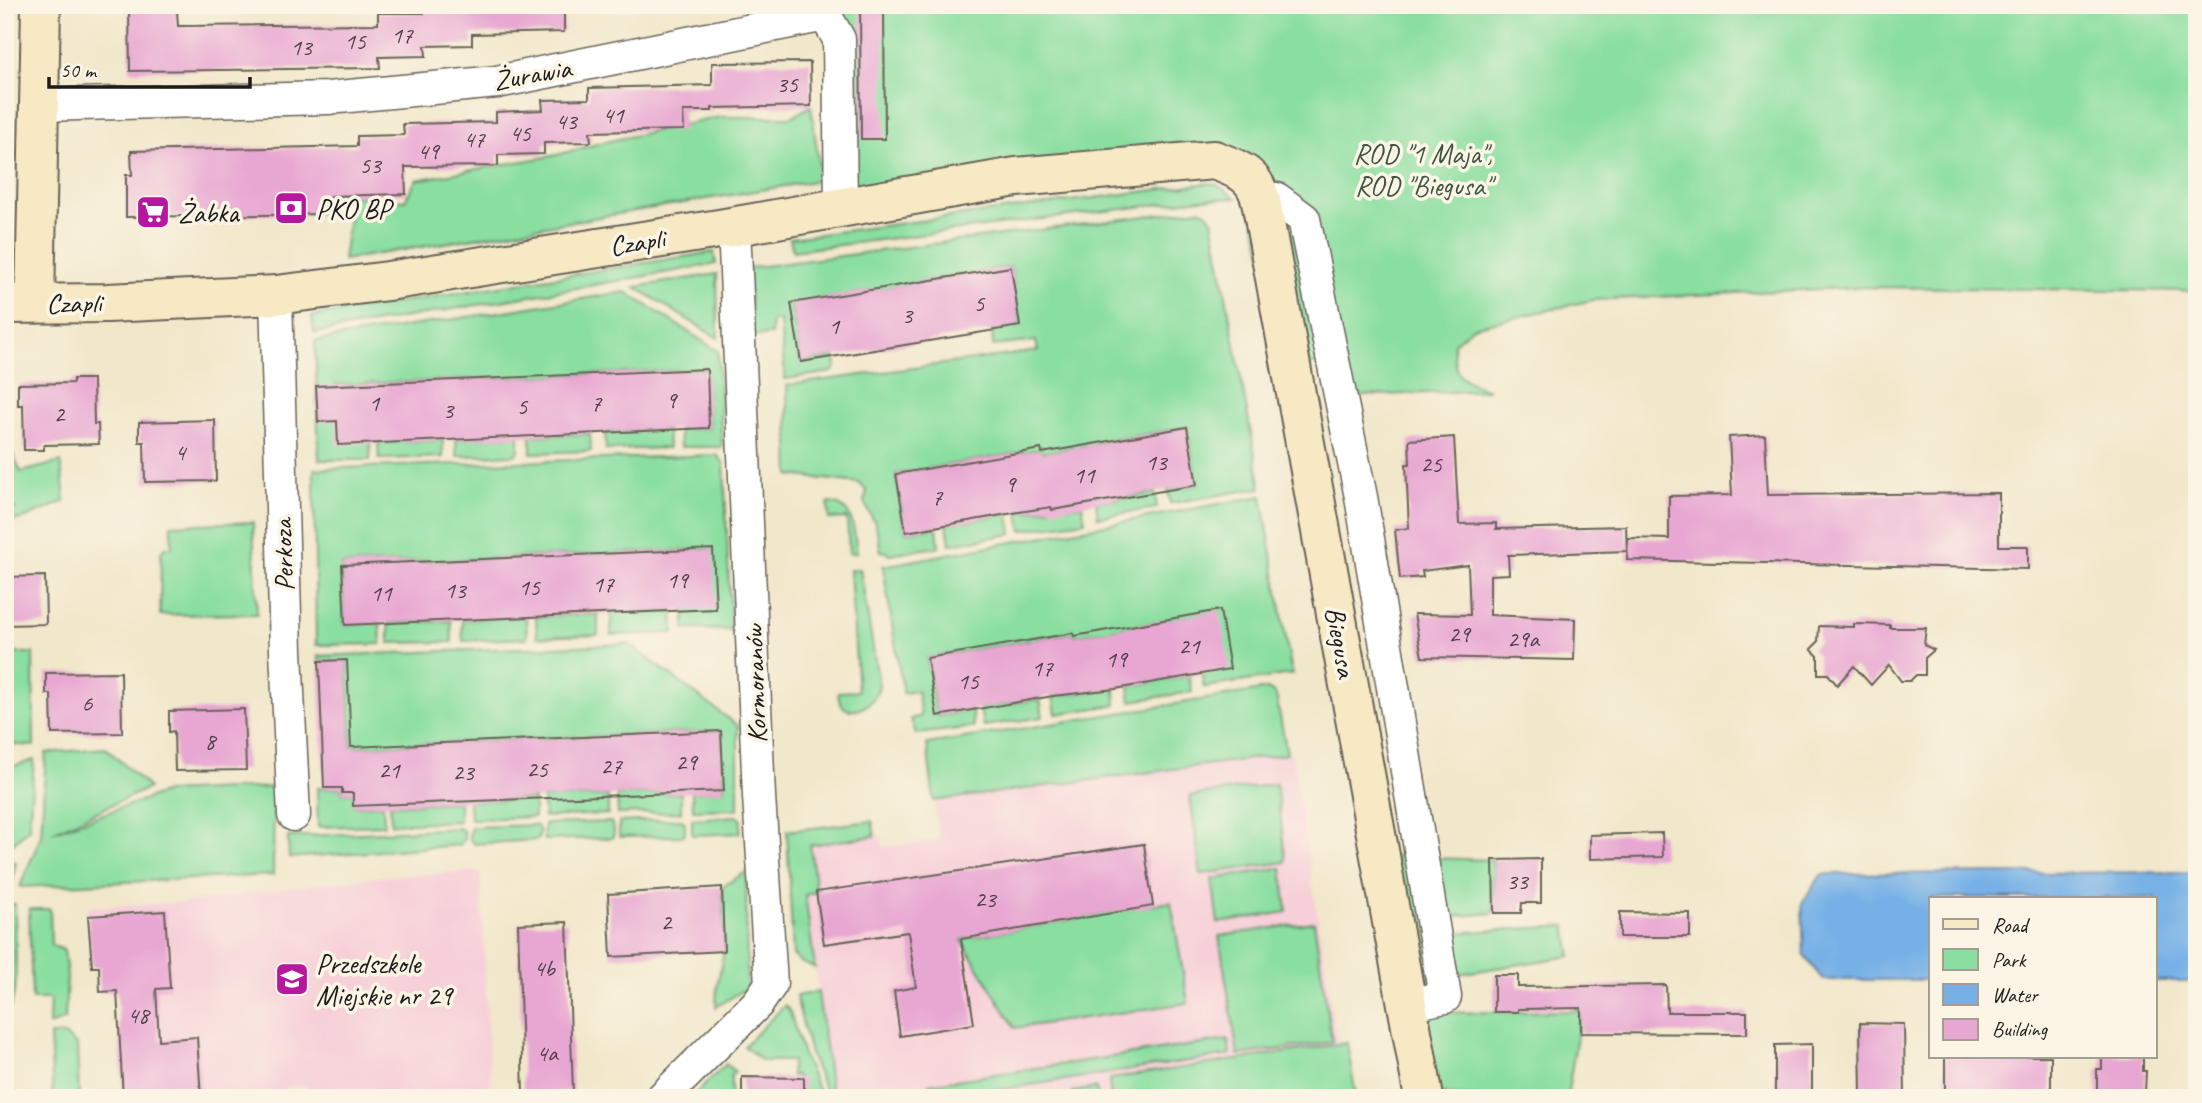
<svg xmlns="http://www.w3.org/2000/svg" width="2202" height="1103" font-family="Caveat,sans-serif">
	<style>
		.built { fill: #f6cfd8 }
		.green { fill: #89dea0; stroke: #527d5e; stroke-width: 2 }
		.water { fill: #76b0e6; stroke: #496681; stroke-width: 2 }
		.building { fill: #e8a7d2 }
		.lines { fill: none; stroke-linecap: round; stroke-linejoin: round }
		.street-casing { stroke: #676359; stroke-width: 35 }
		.secondary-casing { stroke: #676359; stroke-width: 42 }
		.street { stroke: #fff; stroke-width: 32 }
		.secondary { stroke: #f7e9c3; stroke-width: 38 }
		.labels { text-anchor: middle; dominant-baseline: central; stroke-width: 7; stroke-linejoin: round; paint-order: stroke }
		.number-label { font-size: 24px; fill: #4f3f4a }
		.street-label { font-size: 28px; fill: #1c1c1c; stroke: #fcf5e5 }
		.park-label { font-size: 28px; fill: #3d5644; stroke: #fcf5e5 }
		.poi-label { font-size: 28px; fill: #1c1c1c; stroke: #fcf5e5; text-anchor: start }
	</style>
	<rect width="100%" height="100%" fill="#fcf5e5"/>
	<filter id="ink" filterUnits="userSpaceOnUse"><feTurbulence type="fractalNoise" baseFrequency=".0143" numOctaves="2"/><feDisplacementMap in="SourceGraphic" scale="14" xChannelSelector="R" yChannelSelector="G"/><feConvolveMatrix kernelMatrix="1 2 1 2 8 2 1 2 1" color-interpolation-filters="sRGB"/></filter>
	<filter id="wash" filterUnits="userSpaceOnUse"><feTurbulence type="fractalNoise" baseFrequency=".00686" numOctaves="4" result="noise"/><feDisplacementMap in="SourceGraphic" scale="28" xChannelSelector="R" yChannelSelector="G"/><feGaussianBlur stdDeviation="1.57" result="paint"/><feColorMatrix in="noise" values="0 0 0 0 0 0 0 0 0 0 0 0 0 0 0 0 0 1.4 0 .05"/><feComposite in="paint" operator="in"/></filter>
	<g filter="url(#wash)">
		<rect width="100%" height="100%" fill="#f1e7cb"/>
		<g class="built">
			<polygon points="1292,753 1346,1098 832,1098 805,894 816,892 810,845 881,835 883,847 939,840 934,801"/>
			<polygon points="480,871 491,1098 318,1098 304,1086 286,1086 286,1098 123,1098 117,992 100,992 99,967 92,967 87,907 190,902 309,885 389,876"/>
		</g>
		<g class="green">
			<path d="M 842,5 L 2197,5 L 2197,291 L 1864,287 L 1593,300 L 1473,327 L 1454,343 C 1452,376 1460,379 1489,390 L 1342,397 L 1334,359 L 1291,369 L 1241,170 L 841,208 L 839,39 Z"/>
			<polygon points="811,106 821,180 343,260 352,196 405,200 416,180 557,155 600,143 720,117 791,117"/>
			<polygon points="1208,183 1216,184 1236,198 1201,199 793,251 790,238"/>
			<polygon points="1199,209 1206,212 1212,219 1261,488 1170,503 1168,490 1197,485 1187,427 1042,453 1041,449 896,474 906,532 937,527 939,547 888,554 888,552 881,551 876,525 864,502 867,491 859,483 790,475 787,385 1038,351 1036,341 993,346 992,331 1020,326 1011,267 791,304 801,362 835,357 836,367 832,372 785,379 780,320 772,321 771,335 752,336 748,268"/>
			<polygon points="714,252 716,264 314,333 312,316"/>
			<polygon points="717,274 718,338 635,287"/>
			<polygon points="626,292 718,351 722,447 680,447 679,429 709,428 706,369 336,385 371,443 370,460 319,460 315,341"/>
			<polygon points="667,430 668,448 606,450 605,433"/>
			<polygon points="590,434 591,451 531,453 531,436"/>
			<polygon points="519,436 519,450 515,455 457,456 456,439"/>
			<polygon points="5,437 21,472 61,462 65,501 23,519 5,521 5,499 16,510 5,495"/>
			<polygon points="443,440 443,457 379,459 378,443"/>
			<polygon points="717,455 724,464 731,630 685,629 685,610 712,549 342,565 345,625 380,623 381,644 316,645 314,469"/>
			<polygon points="1155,493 1157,508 1098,517 1096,502"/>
			<polygon points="1262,496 1292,674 1204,687 1202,674 1220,611 1074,636 1073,633 927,658 937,716 972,710 973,727 916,734 911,719 921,716 917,691 903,693 883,566"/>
			<path d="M 828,503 C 855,503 854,533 857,553 L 849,553 L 847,518 L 829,519 Z"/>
			<polygon points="1082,505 1085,521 1022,530 1019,512"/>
			<polygon points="1009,514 1012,534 950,544 947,524"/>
			<polygon points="253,522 257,614 160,615 161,553 165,547 172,547 171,525"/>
			<path d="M 860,569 L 879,685 C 876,709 839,724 838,692 L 858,691 L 850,570 Z"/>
			<polygon points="673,611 674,633 611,635 611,613"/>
			<polygon points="598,614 598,635 537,637 536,617"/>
			<polygon points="526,617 527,638 463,641 462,620"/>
			<polygon points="451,621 452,642 389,643 389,623"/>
			<polygon points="629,644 738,726 738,809 693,810 692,792 724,790 721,731 351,747 347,661 319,661 318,656"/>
			<polygon points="5,653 33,653 34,746 5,744"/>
			<polygon points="1189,676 1192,692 1131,701 1129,686"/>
			<polygon points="1115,689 1116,705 1056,714 1053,696"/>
			<polygon points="1268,689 1276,695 1287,754 934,801 927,744"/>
			<polygon points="1040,699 1043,717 983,726 980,708"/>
			<polygon points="106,748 149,788 52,832 166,792 274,787 273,875 20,887 41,836 46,753"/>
			<polygon points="34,760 29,828 5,851 5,769"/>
			<polygon points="1276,784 1286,862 1201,874 1190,796"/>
			<polygon points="317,788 342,788 342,793 353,793 354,806 383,805 384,825 318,827"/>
			<polygon points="681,793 681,812 618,814 617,795"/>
			<polygon points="608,796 608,814 544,817 543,798"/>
			<polygon points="534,799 534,817 470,819 469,801"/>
			<polygon points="459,802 459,821 391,824 390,805"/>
			<polygon points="737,816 741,819 740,833 694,835 692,833 692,819"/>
			<polygon points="681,819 685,823 685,833 682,836 619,837 619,822"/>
			<polygon points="872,821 875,836 810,845 816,892 805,895 815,968 802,963 793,955 787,831"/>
			<polygon points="611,822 614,831 613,837 610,838 544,840 544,824"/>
			<polygon points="536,825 540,832 538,839 536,840 474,844 469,838 471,827"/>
			<polygon points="459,828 464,832 464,839 460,845 289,858 288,837"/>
			<polygon points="1420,855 1432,858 1493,860 1494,913 1431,918 1434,934 1566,926 1571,956 1452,975 1445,997 1423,1002 1394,856"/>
			<polygon points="5,861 16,862 11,888 5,888"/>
			<polygon points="1282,868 1287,912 1218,923 1212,879"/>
			<polygon points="746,872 747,988 716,1007 717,986 724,951 722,887"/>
			<polygon points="1171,902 1188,1003 1015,1028 961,939"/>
			<polygon points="15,904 16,982 11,1007 5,1010 5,906"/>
			<polygon points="29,909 50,909 51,945 64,950 67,977 65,1019 49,1025 50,999 32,999"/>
			<polygon points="1314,922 1332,1042 1238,1055 1219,936"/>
			<polygon points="818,992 832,1098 828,1098 810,1054 796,996"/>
			<polygon points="785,1005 790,1012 804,1058 822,1098 797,1098 797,1076 791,1075 792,1061 762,1061 744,1046"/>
			<polygon points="1581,1011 1567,1098 1477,1098 1440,1094 1425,1013"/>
			<polygon points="50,1035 64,1035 77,1045 79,1098 53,1098"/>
			<polygon points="1228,1040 1230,1055 943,1098 930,1098 928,1084"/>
			<polygon points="1347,1043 1356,1098 1111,1098 1109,1079"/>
			<polygon points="726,1064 735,1072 731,1075 731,1098 691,1098"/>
			<polygon points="1096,1088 1098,1098 1073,1098 1072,1092"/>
		</g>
		<polygon class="water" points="2197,872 2197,981 2155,981 2155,898 1931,898 1931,980 1823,980 1804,956 1802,903 1822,874"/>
		<g id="blocks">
			<g class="building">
				<polygon points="424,5 564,5 564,32 472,34 472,45 425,46 426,56 379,57 380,68 130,71 129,11 177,11 178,26 378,24 378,13 424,13"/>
				<polygon points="860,5 884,5 885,139 861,139"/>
				<polygon points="810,62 811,106 712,108 712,111 683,111 684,130 590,132 591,142 544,143 544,154 498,155 498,166 405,167 406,194 330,196 331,214 126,217 126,175 132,175 131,151 357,146 357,136 404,135 403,124 496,122 496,112 543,110 542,100 589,99 589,88 712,85 712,63"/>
				<polygon points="1011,267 1020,326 801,362 791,303"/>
				<polygon points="707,369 709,428 338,445 337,421 318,422 316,386"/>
				<polygon points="73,379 93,379 94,424 98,424 99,444 44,445 44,450 24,450 23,405 18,405 18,384 73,383"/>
				<polygon points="215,420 216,481 145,482 144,442 139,442 139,422"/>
				<polygon points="1187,427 1197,485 1052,510 1051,507 1019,512 906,532 896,474 1041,449 1042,453"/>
				<polygon points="1765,435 1768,495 1999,493 1999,546 2028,546 2028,569 1627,560 1628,538 1669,539 1669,496 1732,495 1729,437"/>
				<polygon points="1454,437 1459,524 1496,523 1496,529 1626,526 1627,551 1508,555 1509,574 1490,575 1490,615 1575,619 1574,660 1422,657 1414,614 1470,615 1468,565 1422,571 1423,577 1400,579 1395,530 1409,528 1406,464 1410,464 1409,440"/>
				<polygon points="713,549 716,609 345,625 342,565"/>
				<polygon points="45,576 46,624 5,625 5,577"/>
				<polygon points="1220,610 1230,669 1115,689 1053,696 937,716 927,658 1073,633 1074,636"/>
				<polygon points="1854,624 1890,625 1890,628 1926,628 1924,645 1934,650 1925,658 1925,675 1916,675 1910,681 1901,681 1889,665 1871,685 1854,666 1837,685 1828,674 1818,674 1818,656 1811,649 1818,642 1819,626 1854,627"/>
				<polygon points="347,660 351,747 721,731 724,791 353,806 353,793 342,793 342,788 324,788 319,661"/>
				<polygon points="121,672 122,733 52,734 51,694 46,694 46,673"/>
				<polygon points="244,709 246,770 175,771 174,731 169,732 169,711"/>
				<polygon points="1662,833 1663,857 1590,859 1590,835"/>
				<polygon points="1144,844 1153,906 961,939 974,1024 900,1036 894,991 916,987 908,932 824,944 816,892"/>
				<polygon points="1541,859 1541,903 1522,903 1521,913 1494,913 1493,860"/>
				<polygon points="722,887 724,951 611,957 608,894"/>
				<polygon points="165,911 170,988 156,989 159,1040 197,1037 201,1098 123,1098 117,991 100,992 99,967 92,967 88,916"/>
				<polygon points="1620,912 1690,913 1690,937 1620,937"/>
				<polygon points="567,922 573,1092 523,1093 518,924"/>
				<polygon points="1494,975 1518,975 1518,987 1666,985 1667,1012 1747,1012 1747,1034 1581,1033 1581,1008 1518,1009 1518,1012 1494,1012"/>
				<polygon points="1860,1023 1904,1024 1905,1098 1861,1098"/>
				<polygon points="1812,1044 1812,1098 1775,1098 1775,1045"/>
				<rect x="1945" y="1056" width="106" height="42"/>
				<polygon points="2102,1056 2143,1056 2143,1071 2146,1071 2145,1093 2143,1093 2143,1098 2097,1096 2097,1069 2102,1069"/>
				<polygon points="742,1077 804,1078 804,1098 742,1098"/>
			</g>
		</g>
	</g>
	<g filter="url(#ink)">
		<use href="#blocks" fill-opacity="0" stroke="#676359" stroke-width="2"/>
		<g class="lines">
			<g class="street-casing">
				<g id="street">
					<polyline points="39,105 328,98 497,82 825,15 839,39 841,208"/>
					<polyline points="1261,201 1277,199 1304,219 1361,497 1445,997 1407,1005"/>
					<polyline points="276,295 286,651 294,815"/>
					<polyline points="662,1098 758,1003 771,984 759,796 734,226"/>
				</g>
			</g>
			<g class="secondary-casing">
				<g id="secondary">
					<polyline points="35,303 41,5"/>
					<path d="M 5,304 L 107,303 L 276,295 L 388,281 L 719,229 L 1016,177 L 1214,160 C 1238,169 1255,174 1261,201 L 1424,1098"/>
				</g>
			</g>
			<use href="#street" class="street"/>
			<use href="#secondary" class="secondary"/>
		</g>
	</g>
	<defs>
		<g id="bank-square" transform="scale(1.75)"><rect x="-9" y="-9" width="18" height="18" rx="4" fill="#b5179e" stroke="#fcf5e5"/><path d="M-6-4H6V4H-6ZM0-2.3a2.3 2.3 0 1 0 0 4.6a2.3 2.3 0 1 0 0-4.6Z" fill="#fff"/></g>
		<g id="supermarket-square" transform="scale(1.75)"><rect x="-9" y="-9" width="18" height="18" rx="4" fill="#b5179e" stroke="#fcf5e5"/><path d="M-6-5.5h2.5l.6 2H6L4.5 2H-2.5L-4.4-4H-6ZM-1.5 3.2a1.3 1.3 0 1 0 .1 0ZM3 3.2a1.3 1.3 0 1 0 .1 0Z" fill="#fff"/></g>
		<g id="school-square" transform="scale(1.75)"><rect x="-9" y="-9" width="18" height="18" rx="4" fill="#b5179e" stroke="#fcf5e5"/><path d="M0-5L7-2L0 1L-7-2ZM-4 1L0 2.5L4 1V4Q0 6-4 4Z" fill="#fff"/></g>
	</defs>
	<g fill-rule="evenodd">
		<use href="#bank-square" x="291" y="208"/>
		<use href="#supermarket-square" x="153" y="212"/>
		<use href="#school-square" x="292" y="979"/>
	</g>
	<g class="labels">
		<g class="number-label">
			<text x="402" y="35">17</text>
			<text x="355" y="41">15</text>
			<text x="301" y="47">13</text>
			<text x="787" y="84">35</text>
			<text x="613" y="115">41</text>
			<text x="566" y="121">43</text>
			<text x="520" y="133">45</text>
			<text x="474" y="139">47</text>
			<text x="428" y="151">49</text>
			<text x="370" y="165">53</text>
			<text x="979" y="303">5</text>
			<text x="907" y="315">3</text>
			<text x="834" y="326">1</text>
			<text x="671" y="400">9</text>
			<text x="374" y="403">1</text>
			<text x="596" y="403">7</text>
			<text x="522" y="406">5</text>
			<text x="448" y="410">3</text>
			<text x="59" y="414">2</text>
			<text x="180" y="452">4</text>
			<text x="1156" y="462">13</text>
			<text x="1431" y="464">25</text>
			<text x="1084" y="475">11</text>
			<text x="1010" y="484">9</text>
			<text x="937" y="497">7</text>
			<text x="677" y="580">19</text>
			<text x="603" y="584">17</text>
			<text x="529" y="587">15</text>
			<text x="455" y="590">13</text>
			<text x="381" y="593">11</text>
			<text x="1459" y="634">29</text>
			<text x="1523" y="639">29a</text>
			<text x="1189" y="646">21</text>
			<text x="1116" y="659">19</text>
			<text x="1042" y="668">17</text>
			<text x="968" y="681">15</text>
			<text x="87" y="703">6</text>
			<text x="210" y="741">8</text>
			<text x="686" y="762">29</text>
			<text x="611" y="766">27</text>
			<text x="537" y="769">25</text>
			<text x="389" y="770">21</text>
			<text x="463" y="772">23</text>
			<text x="1517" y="881">33</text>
			<text x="985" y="899">23</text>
			<text x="666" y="922">2</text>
			<text x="544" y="968">4b</text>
			<text x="138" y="1015">48</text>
			<text x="547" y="1053">4a</text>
		</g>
		<g class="street-label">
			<text transform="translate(532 74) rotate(-10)">Żurawia</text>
			<text transform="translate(637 242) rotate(-9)">Czapli</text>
			<text transform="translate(74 303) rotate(-1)">Czapli</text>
			<text transform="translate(283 555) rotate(-92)">Perkoza</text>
			<text transform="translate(1341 642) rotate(80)">Biegusa</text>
			<text transform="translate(755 684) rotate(-92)">Kormoranów</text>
		</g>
		<g class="park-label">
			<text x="1423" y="153">ROD "1 Maja",<tspan x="1423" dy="32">ROD "Biegusa"</tspan></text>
		</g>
		<g class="poi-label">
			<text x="316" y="208">PKO BP</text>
			<text x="178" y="212">Żabka</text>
			<text x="316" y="963">Przedszkole<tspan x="316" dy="32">Miejskie nr 29</tspan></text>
		</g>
	</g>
	<rect width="2202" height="1103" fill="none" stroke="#fcf5e5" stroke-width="28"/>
	<rect x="1929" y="897" width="228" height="161" fill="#fcf5e5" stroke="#a29e95" stroke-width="2"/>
	<rect x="1943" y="919" width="35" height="10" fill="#f7e9c3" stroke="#a29e95" stroke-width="2"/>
	<text x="1992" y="932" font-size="21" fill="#1c1c1c">Road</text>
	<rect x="1943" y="949" width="35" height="21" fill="#89dea0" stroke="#a29e95" stroke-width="2"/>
	<text x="1992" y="967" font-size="21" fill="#1c1c1c">Park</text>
	<rect x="1943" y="984" width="35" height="21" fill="#76b0e6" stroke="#a29e95" stroke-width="2"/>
	<text x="1992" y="1002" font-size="21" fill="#1c1c1c">Water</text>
	<rect x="1943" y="1019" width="35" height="21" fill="#e8a7d2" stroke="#a29e95" stroke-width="2"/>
	<text x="1992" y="1036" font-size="21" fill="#1c1c1c">Building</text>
	<path d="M49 77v10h201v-10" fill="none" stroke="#1c1c1c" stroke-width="3.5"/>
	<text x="60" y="77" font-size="21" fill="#1c1c1c" stroke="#fcf5e5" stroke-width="5" paint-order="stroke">50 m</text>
</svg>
